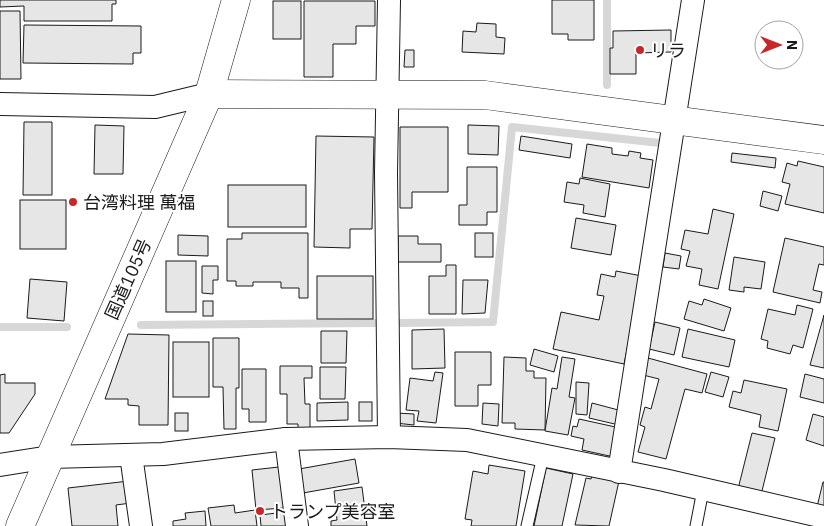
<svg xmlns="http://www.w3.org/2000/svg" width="824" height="526" font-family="'IBM Plex Sans','Noto Sans JP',sans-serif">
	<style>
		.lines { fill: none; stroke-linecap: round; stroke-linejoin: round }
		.stream { stroke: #d7d7d7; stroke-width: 8 }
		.building { fill: #e6e6e6; stroke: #1a1a1a }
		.service-casing { stroke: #1a1a1a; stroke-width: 13 }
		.minor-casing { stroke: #1a1a1a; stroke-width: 24 }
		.tertiary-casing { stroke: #1a1a1a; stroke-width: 29 }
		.trunk-casing { stroke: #1a1a1a; stroke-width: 29 }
		.service { stroke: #fff; stroke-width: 11 }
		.minor { stroke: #fff; stroke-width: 22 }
		.tertiary { stroke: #fff; stroke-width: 28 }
		.trunk { stroke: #fff; stroke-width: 28 }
		.poi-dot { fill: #c62828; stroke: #fff; stroke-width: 2 }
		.labels { text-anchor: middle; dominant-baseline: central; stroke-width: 4; stroke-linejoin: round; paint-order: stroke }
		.poi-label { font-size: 18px; fill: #1a1a1a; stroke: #fff; text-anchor: start }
		.street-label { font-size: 18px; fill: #1a1a1a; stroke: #fff }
	</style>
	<rect width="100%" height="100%" fill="#fff"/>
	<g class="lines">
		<g class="stream">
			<polyline points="607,0 607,85"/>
			<polyline points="398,323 493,322 512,127 660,143"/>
			<polyline points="141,325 375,323"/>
			<polyline points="0,327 67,327"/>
		</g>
	</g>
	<g class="building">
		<polygon points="0,0 116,0 116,4 112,4 112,21 24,21 24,6 0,7"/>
		<polygon points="552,0 594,0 594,40 568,40 568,34 552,34"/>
		<rect x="273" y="1" width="28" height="38"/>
		<polygon points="304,1 375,1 375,26 356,26 356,44 333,44 333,77 304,77"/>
		<polygon points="0,11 20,11 21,79 0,79"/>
		<polygon points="477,23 496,24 496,37 505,38 504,54 462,52 463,31 476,32"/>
		<polygon points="24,25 141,26 141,53 133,53 133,64 23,63"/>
		<polygon points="671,30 671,52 636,53 636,74 610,74 610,48 613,48 613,31"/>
		<polygon points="405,50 414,50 414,67 404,67"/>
		<polygon points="24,122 52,122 52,195 23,195"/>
		<polygon points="95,125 124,126 123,174 94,174"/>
		<polygon points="468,125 499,126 498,155 468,154"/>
		<polygon points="400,127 448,127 448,192 412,192 412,208 400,208"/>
		<polygon points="316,136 374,137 372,229 350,229 350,248 314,247"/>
		<polygon points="521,136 572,144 570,158 519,150"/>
		<polygon points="587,144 612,148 612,154 628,156 629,151 641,153 640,158 653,160 649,188 582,177"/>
		<polygon points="732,153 776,158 775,168 731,162"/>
		<polygon points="798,161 824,167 824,213 785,204 790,184 782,182 787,163 797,166"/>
		<polygon points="467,167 497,167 497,212 487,212 487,225 459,225 459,205 467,205"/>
		<polygon points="580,178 610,184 605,217 583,213 584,205 564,202 567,182 579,184"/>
		<rect x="228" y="185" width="78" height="42"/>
		<polygon points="763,191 782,196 778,211 760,206"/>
		<rect x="20" y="200" width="46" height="49"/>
		<polygon points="713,209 734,214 718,289 699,285 702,269 686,266 690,251 681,249 685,230 708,234"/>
		<polygon points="576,218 616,225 611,255 571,248"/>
		<polygon points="242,233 308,233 308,298 299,298 299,288 281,288 281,282 253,282 253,286 236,286 236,281 227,281 227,239 242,239"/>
		<rect x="475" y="233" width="18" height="24"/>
		<polygon points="178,235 208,236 208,256 178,255"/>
		<polygon points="398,236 418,236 418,244 441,244 441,262 398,262"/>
		<polygon points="785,238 824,247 824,265 819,264 813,290 822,292 820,303 773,292"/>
		<polygon points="665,253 681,256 679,269 663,267"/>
		<polygon points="734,257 765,262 761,289 744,287 744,292 729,290"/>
		<rect x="166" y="261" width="30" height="51"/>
		<polygon points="446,265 456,265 456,314 429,314 429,276 446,276"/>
		<polygon points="202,266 218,266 218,280 213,280 213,294 202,293"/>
		<polygon points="616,271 642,276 624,364 553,349 561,312 599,320 604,296 597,295 601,274 615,277"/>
		<rect x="317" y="276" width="56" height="43"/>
		<polygon points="30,279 67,282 64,321 27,318"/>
		<polygon points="463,280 488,280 485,313 462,314"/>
		<polygon points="704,299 731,308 724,331 684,319 689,301 702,305"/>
		<rect x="203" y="301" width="10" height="15"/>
		<polygon points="797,305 813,309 803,348 793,345 790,354 767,348 768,341 761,339 768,309 795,315"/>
		<polygon points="824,315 824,368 810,365"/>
		<polygon points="655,322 680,328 674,355 649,349"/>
		<polygon points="444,329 445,368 412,369 412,330"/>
		<polygon points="688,329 735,340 729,367 682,357"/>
		<polygon points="321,331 347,331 346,363 321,363"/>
		<polygon points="128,334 169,335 168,425 139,425 139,406 128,405 128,399 105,399"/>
		<polygon points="213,338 239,338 239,388 236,388 236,429 224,429 223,387 213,387"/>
		<rect x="173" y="342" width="36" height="55"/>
		<polygon points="534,349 558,356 554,372 530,365"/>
		<polygon points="455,352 491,352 491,385 478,385 478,406 455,406"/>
		<polygon points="504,357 526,358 526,371 534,371 534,378 546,378 545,430 515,429 515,423 502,423"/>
		<polygon points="562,357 575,359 569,397 575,398 568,435 545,431 552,388 557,389"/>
		<polygon points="648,358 707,374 702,393 685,389 666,459 638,452 645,427 640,425 645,407 651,409 659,379 643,375"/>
		<polygon points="280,366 312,366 312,378 304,378 305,404 310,404 310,428 298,428 298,424 287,424 287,394 280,394"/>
		<polygon points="320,367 346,367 345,399 320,399"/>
		<polygon points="242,369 266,369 266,422 249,422 249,409 242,409"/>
		<polygon points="435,372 443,373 436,423 417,421 419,411 406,410 410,378 433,381"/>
		<polygon points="711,372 729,377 723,397 705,392"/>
		<polygon points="5,374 5,383 35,383 35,394 9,433 0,433 0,375"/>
		<polygon points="805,374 824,379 824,403 800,397"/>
		<polygon points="744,380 787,389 778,431 759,427 761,415 729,407 733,391 741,393"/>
		<polygon points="576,382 589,383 587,415 576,414"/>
		<polygon points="348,402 348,420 317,421 317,403"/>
		<rect x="359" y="402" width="13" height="19"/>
		<polygon points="483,403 499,404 498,426 482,424"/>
		<polygon points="592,403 622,411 619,425 589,418"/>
		<rect x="175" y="413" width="13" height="18"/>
		<polygon points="396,413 414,414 414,425 395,423"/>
		<polygon points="813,414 824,417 824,446 806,440"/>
		<polygon points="579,419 620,428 614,457 582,450 584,439 571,436 573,426 577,427"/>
		<polygon points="752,433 775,438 761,495 738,489"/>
		<polygon points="355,459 359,483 303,493 299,469"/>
		<polygon points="489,465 525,471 516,526 471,526 472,520 465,519 473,471 488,474"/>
		<polygon points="279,467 284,508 256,510 252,470"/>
		<polygon points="546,468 573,474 562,526 534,526"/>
		<polygon points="592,475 619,481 609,526 575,525 586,478 591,479"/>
		<polygon points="129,481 131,503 116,505 118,526 72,526 68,488"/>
		<polygon points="823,482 824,482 824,512 816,511"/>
		<polygon points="362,487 367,526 331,526 331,521 337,520 334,491"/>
		<polygon points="234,505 235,513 255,510 257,526 211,526 208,508"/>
		<polygon points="205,511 206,526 173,526 173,521 186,519 185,513"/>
		<polygon points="285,512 287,526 261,526 260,515"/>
	</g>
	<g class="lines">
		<g class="service-casing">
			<g id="service">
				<polyline points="527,526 543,456"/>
				<polyline points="696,526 703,490"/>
			</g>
		</g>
		<g class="minor-casing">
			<g id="minor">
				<polyline points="389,0 386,173 389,437"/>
				<polyline points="0,104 155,107 209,94"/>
				<polyline points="286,439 297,526"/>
				<polyline points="131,455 141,526"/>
				<polyline points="0,465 50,457 163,454 286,439 389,437 467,440 664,480 824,517"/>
				<polyline points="619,472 693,0"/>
			</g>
		</g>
		<g class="tertiary-casing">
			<polyline id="tertiary" points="209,94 485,95 824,140"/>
		</g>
		<g class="trunk-casing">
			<polyline id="trunk" points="20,526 209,94 236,0"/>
		</g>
		<use href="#service" class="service"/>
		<use href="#minor" class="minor"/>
		<use href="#tertiary" class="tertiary"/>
		<use href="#trunk" class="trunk"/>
	</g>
	<g class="poi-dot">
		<circle cx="640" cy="50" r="5"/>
		<circle cx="73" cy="202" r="5"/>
		<circle cx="260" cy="511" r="5"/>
	</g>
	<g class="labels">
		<g class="poi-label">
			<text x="650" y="50">リラ</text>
			<text x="83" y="202">台湾料理 萬福</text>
			<text x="270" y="511">トランプ美容室</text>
		</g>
		<g class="street-label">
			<text transform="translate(128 279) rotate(-66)">国道105号</text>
		</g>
	</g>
	<g transform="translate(779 45) rotate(90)"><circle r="24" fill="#ffffff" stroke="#a3a3a3"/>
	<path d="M0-4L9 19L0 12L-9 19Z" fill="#c62828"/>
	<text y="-8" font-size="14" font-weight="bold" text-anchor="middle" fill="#1a1a1a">N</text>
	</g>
</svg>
